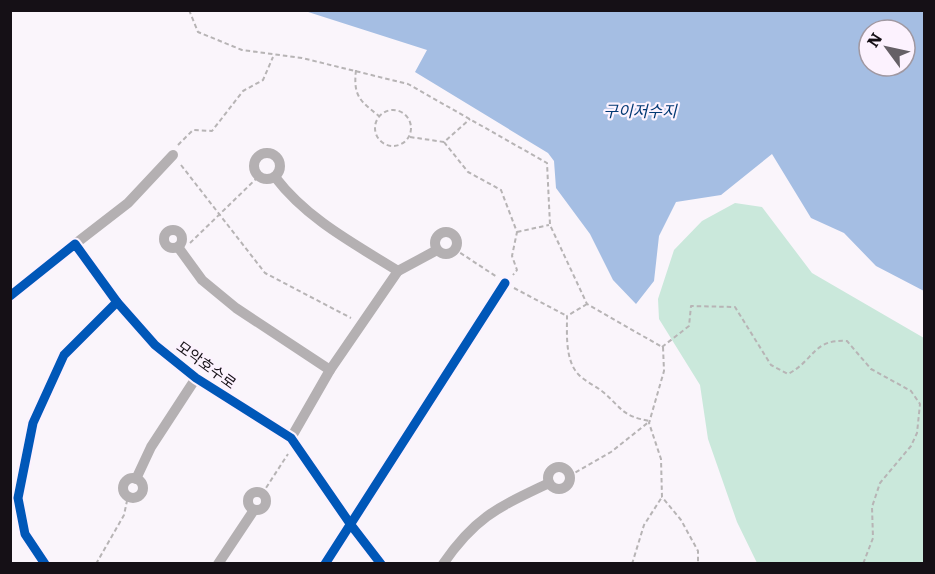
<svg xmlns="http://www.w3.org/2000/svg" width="935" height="574" font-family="Literata,'Noto Sans KR',serif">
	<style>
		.green { fill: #cae8db }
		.water { fill: #a5bee3; fill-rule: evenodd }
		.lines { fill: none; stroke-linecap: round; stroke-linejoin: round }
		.path { stroke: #b7b4b5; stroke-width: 2; stroke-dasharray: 4.5 3; stroke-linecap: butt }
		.street { stroke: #b4b0b2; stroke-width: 10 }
		.cycleway-casing { stroke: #fcf2fe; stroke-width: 13 }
		.cycleway { stroke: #0057b8; stroke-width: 9 }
		.labels { text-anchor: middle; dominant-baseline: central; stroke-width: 4.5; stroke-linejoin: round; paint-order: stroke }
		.street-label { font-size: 15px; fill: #151016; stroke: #fcf2fe }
		.water-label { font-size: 16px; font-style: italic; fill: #013873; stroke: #fcf2fe }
	</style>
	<rect width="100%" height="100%" fill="#faf5fb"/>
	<polygon class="green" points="735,203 762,207 812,273 924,338 924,563 757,563 737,522 708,439 700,385 659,319 658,299 674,250 702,221"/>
	<path class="water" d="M 305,11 L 924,11 L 924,291 L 876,266 L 844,233 L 811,218 L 772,154 L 721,195 L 676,202 L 659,236 L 654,281 L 636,304 L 613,280 L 590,234 L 556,188 L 554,161 L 548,153 L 415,72 L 427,50 ZM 869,30 L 905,30 L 905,66 L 869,66 Z"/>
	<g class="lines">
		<g class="path">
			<polyline points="189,10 198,32 242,50 302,58 408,84 547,163 550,225 587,304 662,347"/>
			<path d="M 356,70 C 353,96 360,101 379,116"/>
			<circle cx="393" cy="128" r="18"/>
			<polyline points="410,137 444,142 470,119"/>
			<polyline points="444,142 468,172 501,190 517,232 512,256 517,270 513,275"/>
			<polyline points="178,145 193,130 212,131 243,91 263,80 273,57"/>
			<polyline points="181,165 265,273 351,318"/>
			<polyline points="517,232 549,225"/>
			<polyline points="190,243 259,176"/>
			<polyline points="453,252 459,252 497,277"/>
			<polyline points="514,288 567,316"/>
			<path d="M 587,304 L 567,316 C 567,335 565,361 579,375 C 586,382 596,386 603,392 C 622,408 621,416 650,421"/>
			<path d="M 662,347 L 689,326 L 691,306 L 735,307 L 771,365 L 788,374 C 815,360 812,339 847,341 L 871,369 L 911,391 L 920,404 L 917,433 L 911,446 L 880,483 L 872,507 L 873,538 L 863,564"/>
			<polyline points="663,347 664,371 649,423 661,459 662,497 681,520 698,551 698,564"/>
			<polyline points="569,476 611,452 650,421"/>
			<polyline points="262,494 288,454"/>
			<polyline points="96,564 124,515 128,496"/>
			<polyline points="632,564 644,525 662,497"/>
		</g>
		<g class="street">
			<circle cx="267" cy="166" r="13"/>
			<path d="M 275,177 C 307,219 353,243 398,271 L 437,250"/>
			<circle cx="173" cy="239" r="9"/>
			<circle cx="446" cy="243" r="11"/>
			<polyline points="75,244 128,203 173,155"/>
			<polyline points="178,247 202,280 236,308 330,370"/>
			<polyline points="10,296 75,244 117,302 155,345 196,378 291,438 351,525 381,564"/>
			<polyline points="291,438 330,370 398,271"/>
			<circle cx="559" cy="478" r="11"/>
			<circle cx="133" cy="488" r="10"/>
			<polyline points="136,479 151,447 196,378"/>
			<circle cx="257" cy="501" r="9"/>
			<polyline points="45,564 25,534 18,498 33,423 64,355 117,302"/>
			<polyline points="218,564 254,510"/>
			<polyline points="325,564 505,283"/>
			<path d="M 443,564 C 476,516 499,507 549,483"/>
		</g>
		<g class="cycleway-casing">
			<g id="cycleway">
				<polyline points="10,296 75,244 117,302 155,345 196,378 291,438 351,525 381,564"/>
				<polyline points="45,564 25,534 18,498 33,423 64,355 117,302"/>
				<polyline points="325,564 505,283"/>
			</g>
		</g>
		<use href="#cycleway" class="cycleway"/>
	</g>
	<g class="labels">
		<g class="street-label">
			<text transform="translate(207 364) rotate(36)">모악호수로</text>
		</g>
		<g class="water-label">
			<text x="640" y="110">구이저수지</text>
		</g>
	</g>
	<rect width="935" height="574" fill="none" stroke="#151016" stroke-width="24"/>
	<g transform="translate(887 48) rotate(303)"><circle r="28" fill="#fcf2fe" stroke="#a098a1" stroke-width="1.5"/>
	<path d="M0-4.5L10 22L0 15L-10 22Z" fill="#656066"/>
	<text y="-9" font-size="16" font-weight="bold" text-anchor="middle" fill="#151016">N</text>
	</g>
</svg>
